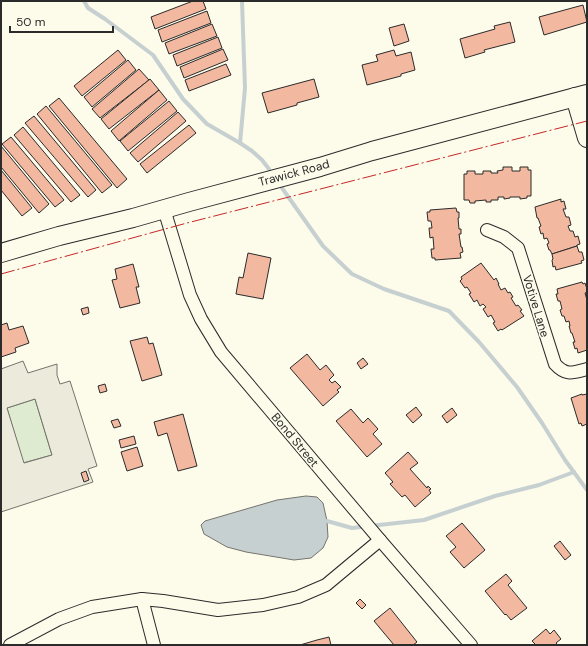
<svg xmlns="http://www.w3.org/2000/svg" width="588" height="646" font-family="'DM Sans',sans-serif">
	<style>
		.green { fill: #deebd1; stroke: #74746e }
		.parking { fill: #eceadb; stroke: #74746e; fill-rule: evenodd }
		.water { fill: #c7d0d0; stroke: #74746e }
		.lines { fill: none; stroke-linecap: round; stroke-linejoin: round }
		.stream { stroke: #c7d0d0; stroke-width: 4 }
		.building { fill: #f2b8a0; stroke: #2b2b2b }
		.street-casing { stroke: #2b2b2b; stroke-width: 14 }
		.secondary-casing { stroke: #2b2b2b; stroke-width: 20 }
		.street { stroke: #fdfbea; stroke-width: 12 }
		.secondary { stroke: #fdfbea; stroke-width: 18 }
		.power { stroke: #c62828; stroke-width: 1; stroke-dasharray: 14 3 2 3; stroke-linecap: butt }
		.labels { text-anchor: middle; dominant-baseline: central; stroke-width: 3; stroke-linejoin: round; paint-order: stroke }
		.street-label { font-size: 12px; fill: #2b2b2b; stroke: #fdfbea }
	</style>
	<rect width="100%" height="100%" fill="#fdfbea"/>
	<polygon class="green" points="35,399 52,455 23,463 7,408"/>
	<path class="parking" d="M 23,361 L 28,373 L 57,364 L 57,375 L 60,384 L 70,381 L 97,466 L 88,469 L 93,482 L 1,512 L 1,369 ZM 35,399 L 52,455 L 24,463 L 7,408 Z"/>
	<polygon class="water" points="306,496 317,497 323,503 327,521 328,537 323,548 311,558 294,560 246,552 227,547 204,534 201,525 205,521 277,500"/>
	<g class="lines">
		<g class="stream">
			<polyline points="84,1 88,8 105,19 153,55 183,99 207,124 240,143 252,151 262,160 269,169"/>
			<polyline points="240,143 245,88 242,1"/>
			<polyline points="282,188 323,246 352,274 384,289 449,311 479,342 517,387 542,423 565,460 587,490"/>
			<polyline points="327,521 352,528 424,520 495,496 539,485 574,472"/>
		</g>
	</g>
	<g class="building">
		<polygon points="193,1 203,1 206,9 155,29 151,17"/>
		<polygon points="583,5 587,22 544,35 539,17"/>
		<polygon points="207,11 211,23 162,42 158,30"/>
		<polygon points="510,22 515,42 484,50 485,52 465,58 460,39 495,29 494,26"/>
		<polygon points="212,24 217,36 169,54 165,43"/>
		<polygon points="404,24 409,41 394,46 389,28"/>
		<polygon points="218,37 222,48 177,66 173,55"/>
		<polygon points="223,49 228,60 184,78 180,67"/>
		<polygon points="118,50 126,60 82,96 74,86"/>
		<polygon points="394,50 396,56 411,52 415,70 401,74 401,76 367,85 362,65 378,61 376,55"/>
		<polygon points="128,60 136,70 92,107 84,97"/>
		<polygon points="226,64 231,75 189,91 185,80"/>
		<polygon points="139,69 149,80 100,118 92,109"/>
		<polygon points="150,79 159,90 109,129 101,119"/>
		<polygon points="314,79 319,97 297,103 297,105 268,113 262,93"/>
		<polygon points="159,90 167,100 119,141 111,131"/>
		<polygon points="59,98 127,179 117,188 49,106"/>
		<polygon points="169,101 177,111 128,151 120,141"/>
		<polygon points="46,106 112,185 102,193 37,114"/>
		<polygon points="178,112 186,121 138,162 130,153"/>
		<polygon points="34,116 96,190 88,197 25,123"/>
		<polygon points="189,125 196,133 147,173 140,164"/>
		<polygon points="23,127 80,195 71,202 14,135"/>
		<polygon points="11,137 64,200 55,207 2,144"/>
		<polygon points="1,146 49,204 39,213 1,167"/>
		<polygon points="503,167 512,167 512,171 520,171 520,167 528,167 528,170 531,170 531,196 527,196 527,198 520,199 520,197 510,197 510,198 504,199 504,197 498,197 498,200 491,200 491,202 486,202 486,200 475,201 475,203 470,203 469,200 464,200 464,174 467,174 467,171 475,171 475,174 483,174 483,171 491,171 491,173 498,173 497,171 503,170"/>
		<polygon points="1,170 32,208 22,216 1,190"/>
		<polygon points="561,199 561,202 564,201 566,209 563,209 566,217 569,217 571,225 568,226 570,231 573,231 575,237 578,236 580,244 577,245 577,246 552,254 550,250 549,250 547,244 549,243 547,238 544,239 543,233 541,234 539,227 541,226 538,218 537,218 535,207"/>
		<polygon points="456,208 457,212 459,212 459,218 458,218 459,229 461,229 461,234 459,234 461,247 462,247 463,252 460,253 461,258 435,260 435,258 432,258 431,249 434,249 433,237 430,238 429,228 432,228 431,221 428,221 427,212 430,212 430,210"/>
		<polygon points="577,246 579,252 582,252 584,260 581,261 582,263 556,270 555,266 553,267 552,260 553,259 552,254"/>
		<polygon points="248,253 271,258 263,299 236,294 239,277 243,278"/>
		<polygon points="481,263 494,280 496,278 499,284 498,284 501,290 505,288 508,293 510,292 513,297 511,298 516,306 518,305 522,310 520,311 524,316 502,330 501,329 498,331 493,323 495,322 491,315 488,317 483,309 486,307 483,304 480,306 477,300 474,302 469,294 471,293 467,287 465,288 460,281 462,279 461,277"/>
		<polygon points="133,264 139,287 136,287 140,303 120,308 112,280 117,279 115,269"/>
		<polygon points="582,282 583,284 585,283 587,289 587,292 585,293 587,300 587,350 578,353 577,348 575,349 573,342 575,342 572,333 571,333 569,326 570,326 569,321 566,322 564,316 562,316 560,310 562,309 560,301 558,301 556,294 558,294 557,289"/>
		<polygon points="88,307 89,313 83,315 81,309"/>
		<polygon points="7,323 9,330 23,326 29,343 15,348 16,352 1,357 1,325"/>
		<polygon points="147,337 149,344 153,343 162,375 142,381 130,341"/>
		<polygon points="307,354 320,370 326,365 334,375 329,380 332,383 335,381 341,387 337,390 339,392 323,406 290,368"/>
		<polygon points="363,358 368,364 361,369 357,363"/>
		<polygon points="105,384 107,391 100,393 98,386"/>
		<polygon points="582,394 582,395 587,394 587,424 582,426 581,423 579,424 571,398"/>
		<polygon points="416,407 422,415 413,423 406,415"/>
		<polygon points="452,408 457,415 447,423 442,416"/>
		<polygon points="351,409 363,423 368,418 378,429 373,434 382,444 367,457 336,421"/>
		<polygon points="183,414 197,466 178,471 167,433 158,436 154,422"/>
		<polygon points="118,419 121,426 114,428 111,421"/>
		<polygon points="134,436 136,444 121,448 119,440"/>
		<polygon points="137,447 143,466 127,471 121,452"/>
		<polygon points="408,452 418,463 410,469 427,488 428,486 431,489 429,490 431,493 415,507 405,495 402,497 390,484 393,482 385,473"/>
		<polygon points="86,471 89,480 84,482 81,473"/>
		<polygon points="462,523 485,550 464,568 450,552 456,547 446,536"/>
		<polygon points="560,541 571,555 565,560 554,546"/>
		<polygon points="506,574 512,581 508,585 527,608 511,620 506,614 505,615 485,591"/>
		<polygon points="360,599 366,605 362,609 356,603"/>
		<polygon points="390,608 417,642 413,645 394,645 374,621"/>
		<polygon points="546,629 550,634 554,630 561,639 556,643 558,645 536,645 532,641"/>
		<polygon points="329,637 331,645 300,645 317,640"/>
	</g>
	<g class="lines">
		<g class="street-casing">
			<g id="street">
				<polyline points="164,209 190,295 201,319 221,352 380,540 471,645"/>
				<path d="M 487,230 L 504,237 L 518,248 L 555,364 C 566,376 572,373 587,369"/>
				<polyline points="142,599 154,645"/>
				<polyline points="10,645 59,619 92,607 142,599 163,601 218,610 263,605 298,597 326,585 380,540"/>
			</g>
		</g>
		<g class="secondary-casing">
			<g id="secondary">
				<polyline points="575,97 587,138"/>
				<polyline points="1,253 59,236 133,218 189,202 320,167 372,151 587,94"/>
			</g>
		</g>
		<use href="#street" class="street"/>
		<use href="#secondary" class="secondary"/>
		<polyline class="power" points="1,274 187,223 587,121"/>
	</g>
	<g class="labels">
		<g class="street-label">
			<text transform="translate(294 173) rotate(-15)">Trawick Road</text>
			<text transform="translate(536 306) rotate(73)">Votive Lane</text>
			<text transform="translate(295 440) rotate(50)">Bond Street</text>
		</g>
	</g>
	<rect width="588" height="646" fill="none" stroke="#2b2b2b" stroke-width="4"/>
	<path d="M10 26v6h103v-6" fill="none" stroke="#2b2b2b" stroke-width="2"/>
	<text x="16" y="26" font-size="12" fill="#2b2b2b" stroke="#fdfbea" stroke-width="3" paint-order="stroke">50 m</text>
</svg>
